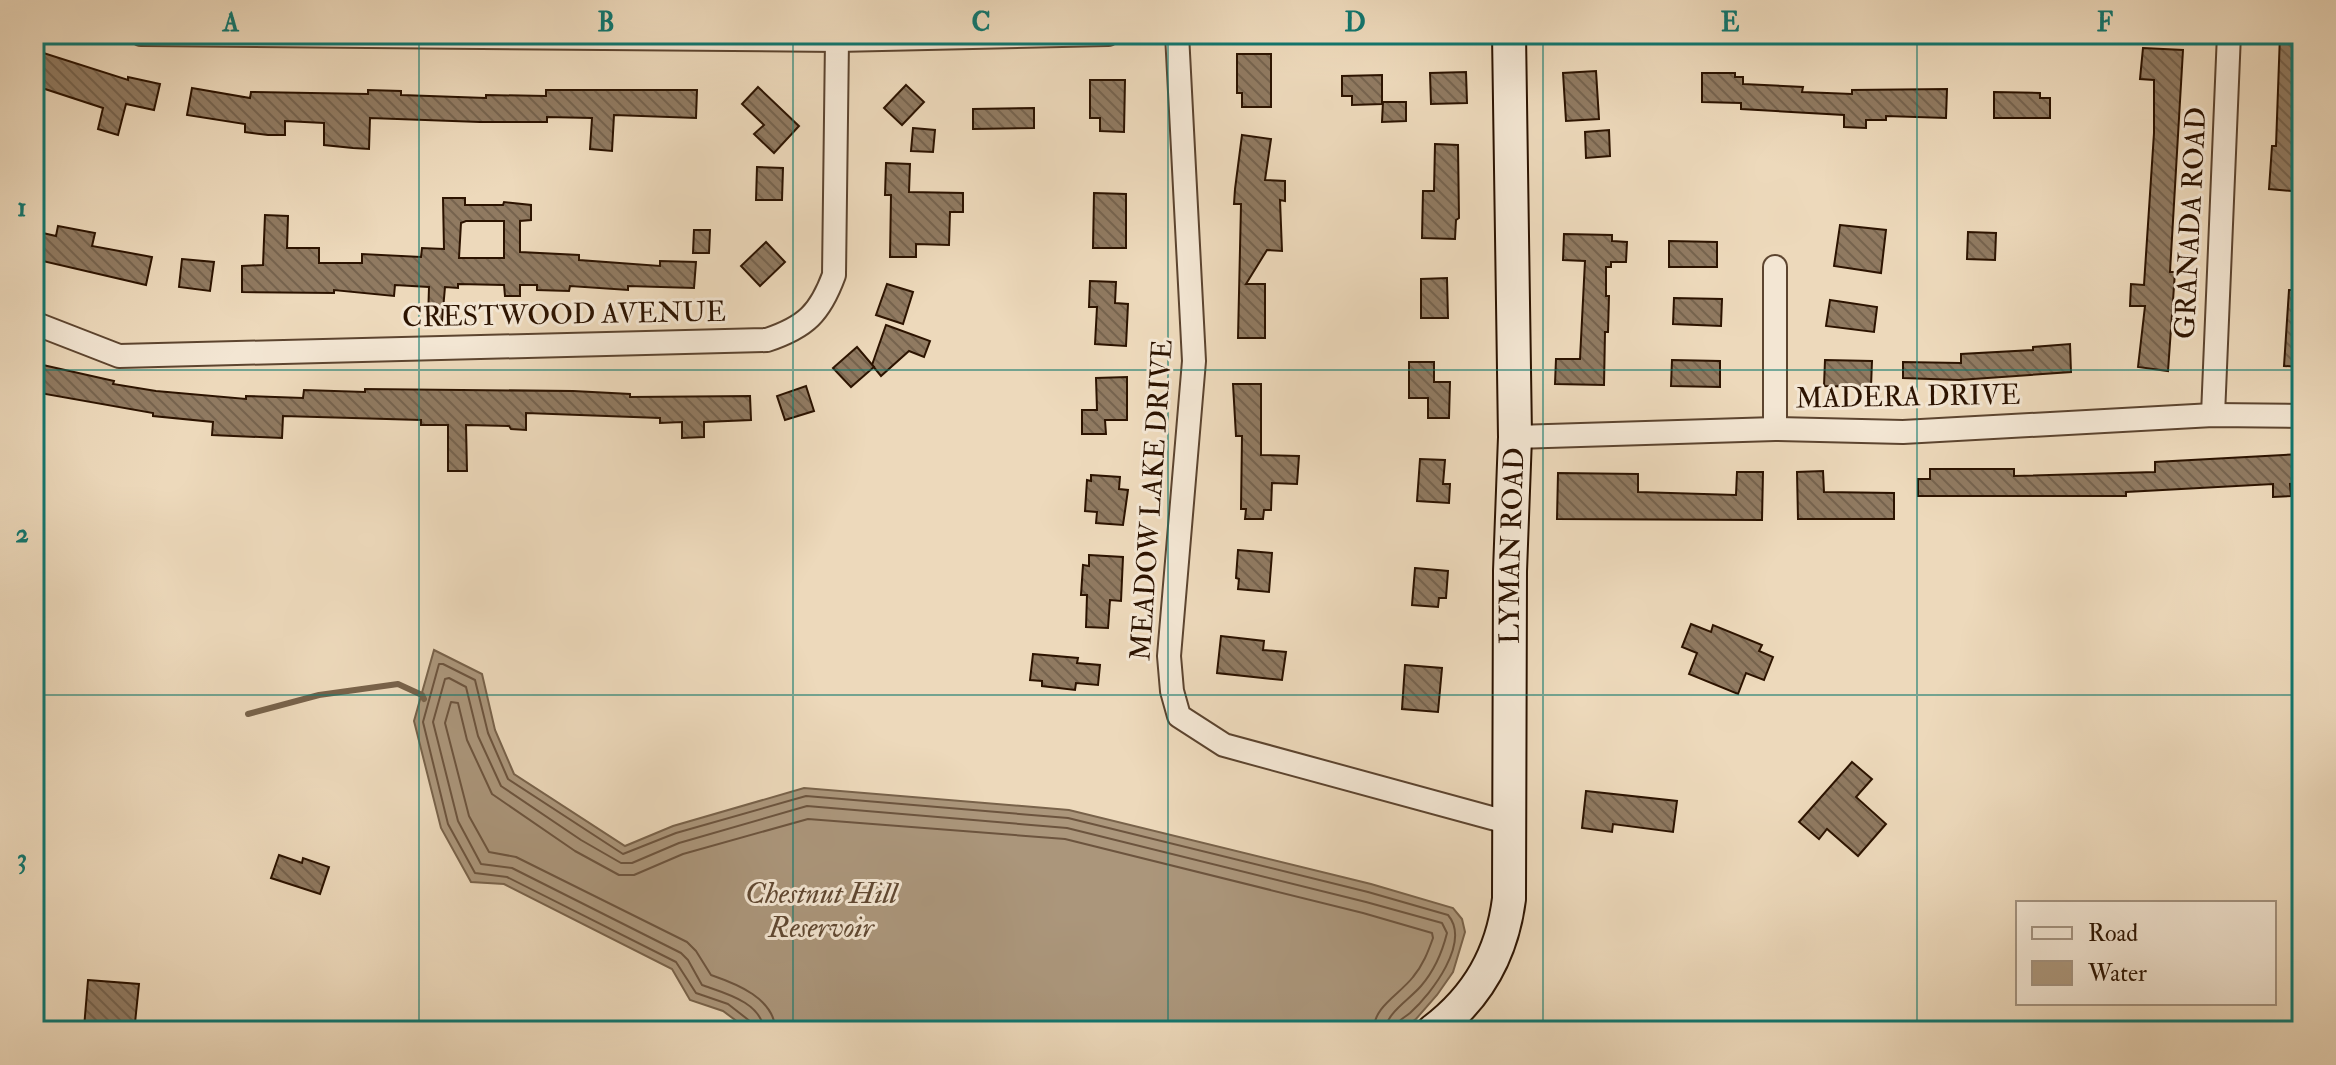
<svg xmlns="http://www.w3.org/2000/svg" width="2336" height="1065" font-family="'IM FELL Double Pica',serif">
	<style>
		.water { fill: #ab967b; stroke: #78624a; stroke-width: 2 }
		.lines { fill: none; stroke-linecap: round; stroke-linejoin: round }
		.shore { stroke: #6c543e; stroke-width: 2 }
		.stream { stroke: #78624a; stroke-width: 6 }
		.building { fill: url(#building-back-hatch); stroke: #2c1300; stroke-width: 2; fill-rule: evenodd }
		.street-casing { stroke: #5c442f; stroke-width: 26 }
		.secondary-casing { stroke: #2c1300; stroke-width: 36 }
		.street { stroke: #f3e6d3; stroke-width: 22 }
		.secondary { stroke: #f3e6d3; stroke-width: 32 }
		.grid { fill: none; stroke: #0f766e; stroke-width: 2; stroke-opacity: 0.55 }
		.labels { text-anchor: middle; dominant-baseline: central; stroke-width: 6; stroke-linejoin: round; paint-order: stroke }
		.street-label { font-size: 28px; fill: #2c1300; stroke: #f3e6d3 }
		.water-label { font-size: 30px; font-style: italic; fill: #5f4731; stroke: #f3e6d3 }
		.neatline { fill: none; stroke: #0f766e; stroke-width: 3 }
		.grid-label { font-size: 26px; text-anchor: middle; font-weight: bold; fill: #0f766e }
	</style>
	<defs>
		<pattern id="building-back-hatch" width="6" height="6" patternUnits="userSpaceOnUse" patternTransform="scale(2)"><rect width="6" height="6" fill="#907a61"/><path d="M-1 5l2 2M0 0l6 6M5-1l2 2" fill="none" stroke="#76634e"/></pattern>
	</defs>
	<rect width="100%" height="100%" fill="#edd9bb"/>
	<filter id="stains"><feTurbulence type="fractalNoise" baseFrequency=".0025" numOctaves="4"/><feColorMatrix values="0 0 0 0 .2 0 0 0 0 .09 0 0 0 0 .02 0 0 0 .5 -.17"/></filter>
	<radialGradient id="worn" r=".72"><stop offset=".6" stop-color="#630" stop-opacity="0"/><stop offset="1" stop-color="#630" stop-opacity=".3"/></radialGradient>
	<polygon class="water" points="434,650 482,674 495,730 514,774 625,846 673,826 804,788 1069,810 1371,884 1453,908 1462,919 1465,932 1453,972 1437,995 1416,1019 1398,1031 750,1031 723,1011 690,1000 672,969 504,884 471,882 441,828 414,721"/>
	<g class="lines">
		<g class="shore">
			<path d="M 754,1031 L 751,1022 L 728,1004 L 696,993 L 676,962 L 507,877 L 475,873 L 448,824 L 423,722 L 439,664 L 443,664 L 475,680 L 488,733 L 508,779 L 623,854 L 676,833 L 806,796 L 1068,818 L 1368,892 L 1448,915 C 1471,942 1432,993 1410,1013 C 1403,1019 1396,1020 1395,1031"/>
			<path d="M 764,1031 C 762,1002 724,993 702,985 L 688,960 L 681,953 L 512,868 L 481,864 L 458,821 L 433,722 L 445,679 L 449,678 L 466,687 L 478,736 L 501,786 L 581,840 L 621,863 L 632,863 L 679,843 L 807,806 L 1067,828 L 1366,902 L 1442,923 L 1447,933 C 1442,953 1434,971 1421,986 C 1409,1000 1386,1013 1385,1031"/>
			<path d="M 776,1031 C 774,998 737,984 711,975 L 696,951 L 687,942 L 516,857 L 489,852 L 469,816 L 445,723 L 451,702 L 458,703 L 467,740 L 492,794 L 575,851 L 619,875 L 634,875 L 683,854 L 808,819 L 1065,839 L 1363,913 L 1432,933 L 1433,938 C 1428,952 1423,965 1413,977 C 1399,995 1374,1006 1373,1031"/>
		</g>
		<polyline class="stream" points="248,714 319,695 398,684 422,695 424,699"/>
	</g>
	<g class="building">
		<polygon points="2280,34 2302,34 2302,192 2269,189 2272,146 2276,146"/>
		<polygon points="2143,48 2183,50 2170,272 2175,272 2168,371 2138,367 2145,306 2130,306 2131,284 2144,285 2154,133 2154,80 2140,79"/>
		<polygon points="34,50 128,80 128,77 160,84 154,110 126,104 118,135 98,129 103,108 42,88 44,81 34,78"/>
		<polygon points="1237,54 1271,54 1271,107 1242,107 1242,93 1237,93"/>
		<polygon points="1596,71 1599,119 1566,121 1563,73"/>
		<polygon points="1466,72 1467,103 1431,104 1430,73"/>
		<polygon points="1702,73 1735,73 1735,77 1743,77 1743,84 1803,87 1802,92 1852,94 1852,90 1947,89 1946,118 1886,116 1886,120 1866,120 1866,128 1844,127 1844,115 1741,109 1741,103 1702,102"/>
		<polygon points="1382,75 1382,104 1352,105 1352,96 1342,96 1342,76"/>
		<polygon points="1090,80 1125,80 1124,132 1100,131 1100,118 1090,118"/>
		<polygon points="906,85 924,102 902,125 884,108"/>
		<polygon points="758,87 799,126 774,153 754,134 764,125 742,104"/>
		<polygon points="192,88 250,98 251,92 368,94 368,90 401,91 401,95 486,98 486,95 546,96 546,90 697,90 696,118 614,115 612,151 590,149 592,118 547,117 547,122 480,122 370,118 369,149 353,148 324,145 324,123 285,121 285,135 268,135 245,132 245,124 187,115"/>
		<polygon points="1994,92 2040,93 2040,98 2050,98 2050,118 1994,118"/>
		<polygon points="1383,102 1406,102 1406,121 1382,122"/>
		<polygon points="1034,108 1034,128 973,129 973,109"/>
		<polygon points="913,128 935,130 933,152 911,151"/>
		<polygon points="1609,130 1610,156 1586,158 1585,132"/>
		<polygon points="1242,135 1271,139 1265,180 1285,181 1285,201 1280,200 1282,251 1267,250 1246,284 1265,284 1265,338 1238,338 1241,204 1234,204 1235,189"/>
		<polygon points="1435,144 1458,145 1459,218 1456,220 1455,239 1422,238 1423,191 1434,191"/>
		<polygon points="886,163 910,164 909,192 963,193 963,212 950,212 949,245 916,244 916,257 890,257 891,195 885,195"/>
		<polygon points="757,167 783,168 782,200 756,200"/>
		<polygon points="1094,193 1126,194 1126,248 1093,248"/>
		<path d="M 443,198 L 465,198 L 465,205 L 503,205 L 504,202 L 531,205 L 531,220 L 520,221 L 520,252 L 579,255 L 579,260 L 660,266 L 660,261 L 696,262 L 694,288 L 628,286 L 628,290 L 570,286 L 569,291 L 537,290 L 537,285 L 520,285 L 520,296 L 505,296 L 504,285 L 458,284 L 458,288 L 445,287 L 442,321 L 428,320 L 429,287 L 395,285 L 394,296 L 334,290 L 334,293 L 242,292 L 242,266 L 263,265 L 265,215 L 288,216 L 287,248 L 319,248 L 319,263 L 362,263 L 362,254 L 421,257 L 422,248 L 444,249 ZM 466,221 L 504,221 L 504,258 L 459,258 L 461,223 Z"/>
		<polygon points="1840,225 1886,230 1881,273 1834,266"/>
		<polygon points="58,226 95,233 92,246 152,257 146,285 34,259 34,231 56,236"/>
		<polygon points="694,230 710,230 709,253 693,253"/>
		<polygon points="1968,232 1996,233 1995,260 1967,259"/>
		<polygon points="1564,234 1612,235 1612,241 1627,242 1626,262 1611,262 1611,267 1606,267 1606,296 1609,296 1608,332 1605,332 1604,385 1555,384 1556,359 1580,359 1585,261 1563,260"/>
		<polygon points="1669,241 1717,242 1717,267 1669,267"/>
		<polygon points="766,242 785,262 760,286 741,266"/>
		<polygon points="182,259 214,262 210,291 179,287"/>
		<polygon points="1447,278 1448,318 1421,318 1421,279"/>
		<polygon points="1090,281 1116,282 1115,303 1128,304 1126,346 1095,344 1097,307 1089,307"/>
		<polygon points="887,284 913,292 903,324 876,315"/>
		<polygon points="2289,290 2302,290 2302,367 2284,366"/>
		<polygon points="1674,298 1722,299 1721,326 1673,324"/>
		<polygon points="1830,300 1877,307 1874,332 1826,326"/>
		<polygon points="886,325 930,341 924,357 909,351 881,376 872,365"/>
		<polygon points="2070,344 2071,372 1959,380 1903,378 1903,362 1961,363 1961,354 2033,350 2033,347"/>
		<polygon points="857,347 874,367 851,387 833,368"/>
		<polygon points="1672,360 1720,361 1720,387 1671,386"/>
		<polygon points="1825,360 1872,361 1871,387 1824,386"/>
		<polygon points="1409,362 1434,362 1434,382 1450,382 1449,418 1428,418 1428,398 1409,398"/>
		<polygon points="34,363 114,381 113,384 156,391 246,399 246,396 303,398 304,390 365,392 365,389 573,391 630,394 630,397 750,396 751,420 704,422 704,437 682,438 682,422 660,423 660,418 526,413 526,430 511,429 509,426 466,425 467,471 448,471 448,425 421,425 421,420 283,416 282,438 212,435 213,422 153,416 153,413 34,392"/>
		<polygon points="1127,377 1127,420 1105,420 1106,434 1082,434 1082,410 1097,410 1096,378"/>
		<polygon points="1233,384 1261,384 1261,455 1299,456 1297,484 1272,483 1271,510 1264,510 1263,519 1245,519 1246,509 1241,509 1242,436 1236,436"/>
		<polygon points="806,386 814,411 785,420 777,396"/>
		<polygon points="2302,454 2302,483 2290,484 2291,496 2273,497 2273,484 2126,492 2126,496 1918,496 1918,479 1930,479 1930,469 2014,469 2014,476 2155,472 2155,462"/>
		<polygon points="1420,459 1445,460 1443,484 1450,484 1449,503 1417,501"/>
		<polygon points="1823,471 1824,492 1894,493 1894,519 1798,519 1797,472"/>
		<polygon points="1737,472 1763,472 1762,520 1557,519 1558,473 1638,474 1638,492 1736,495"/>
		<polygon points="1091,475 1120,477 1119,489 1128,490 1123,525 1096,523 1097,512 1085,511 1087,480 1091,481"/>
		<polygon points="1238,550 1272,553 1269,592 1238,589 1239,579 1236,578"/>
		<polygon points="1089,555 1123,557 1121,601 1110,600 1108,628 1086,627 1087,595 1081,595 1083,565 1089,566"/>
		<polygon points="1415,568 1448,571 1446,598 1439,598 1438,607 1412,605"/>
		<polygon points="1691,624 1711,632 1713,625 1762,645 1759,651 1773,657 1764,680 1746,673 1738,694 1689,674 1697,653 1682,647"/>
		<polygon points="1221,636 1264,641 1263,650 1286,652 1282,680 1217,673"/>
		<polygon points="1033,654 1078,658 1077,663 1100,665 1098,685 1076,683 1075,690 1042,686 1042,681 1030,680"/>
		<polygon points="1405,665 1442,668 1438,712 1402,709"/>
		<polygon points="1852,762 1872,779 1856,797 1886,824 1858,856 1827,829 1819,839 1799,822"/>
		<polygon points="1586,791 1677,801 1673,832 1613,824 1612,832 1582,828"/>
		<polygon points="279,855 302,863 303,858 329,867 320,894 271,878"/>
		<polygon points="88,980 139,984 135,1023 106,1021 106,1029 84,1028"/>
	</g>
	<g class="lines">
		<g class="street-casing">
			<g id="street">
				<polyline points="141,34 837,40 1108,34"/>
				<polyline points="1177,34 1194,361 1169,656 1172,691 1179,716 1224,745 1510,823"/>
				<polyline points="1775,267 1775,429"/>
				<path d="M 34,323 L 119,356 L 767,340 C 806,327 820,313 834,275 L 837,40"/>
				<polyline points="2213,415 2229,34"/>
				<polyline points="1515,437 1775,429 1903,432 2213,415 2302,416"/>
			</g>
		</g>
		<g class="secondary-casing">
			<g id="secondary">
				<path id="s1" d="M 1433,1031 C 1478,997 1502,954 1509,899 L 1510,571 L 1515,437 L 1509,34"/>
			</g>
		</g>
		<use href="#street" class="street"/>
		<use href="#secondary" class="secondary"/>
	</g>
	<path class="grid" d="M 419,34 L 419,1031M 793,34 L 793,1031M 1168,34 L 1168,1031M 1543,34 L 1543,1031M 1917,34 L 1917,1031M 34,370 L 2302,370M 34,695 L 2302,695"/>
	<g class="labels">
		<g class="street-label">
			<text transform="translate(2191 223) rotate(-87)">GRANADA ROAD</text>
			<text transform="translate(564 315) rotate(-1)">CRESTWOOD AVENUE</text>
			<text transform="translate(1908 397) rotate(-1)">MADERA DRIVE</text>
			<text transform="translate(1152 500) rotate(-86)">MEADOW LAKE DRIVE</text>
			<text stroke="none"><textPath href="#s1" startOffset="510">LYMAN ROAD</textPath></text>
		</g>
		<g class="water-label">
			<text x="821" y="893">Chestnut Hill<tspan x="821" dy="34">Reservoir</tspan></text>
		</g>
	</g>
	<rect width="2336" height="1065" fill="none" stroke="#edd9bb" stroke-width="88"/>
	<rect x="2016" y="901" width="260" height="104" fill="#f3e6d3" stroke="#a3927f" stroke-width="2"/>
	<rect x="2032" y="927" width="40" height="12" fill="#f3e6d3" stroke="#a3927f" stroke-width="2"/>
	<text x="2088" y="941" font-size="24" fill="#2c1300">Road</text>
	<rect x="2032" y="961" width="40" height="24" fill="#ab967b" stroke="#a3927f" stroke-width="2"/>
	<text x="2088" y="981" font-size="24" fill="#2c1300">Water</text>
	<rect x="44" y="44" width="2248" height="977" class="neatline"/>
	<g class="grid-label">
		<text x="231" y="31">A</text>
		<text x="606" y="31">B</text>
		<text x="981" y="31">C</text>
		<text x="1355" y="31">D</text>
		<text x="1730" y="31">E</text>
		<text x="2105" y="31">F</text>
		<text x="22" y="216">1</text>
		<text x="22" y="542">2</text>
		<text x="22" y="867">3</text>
	</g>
	<rect width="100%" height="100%" filter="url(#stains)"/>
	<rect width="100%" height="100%" fill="url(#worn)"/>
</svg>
